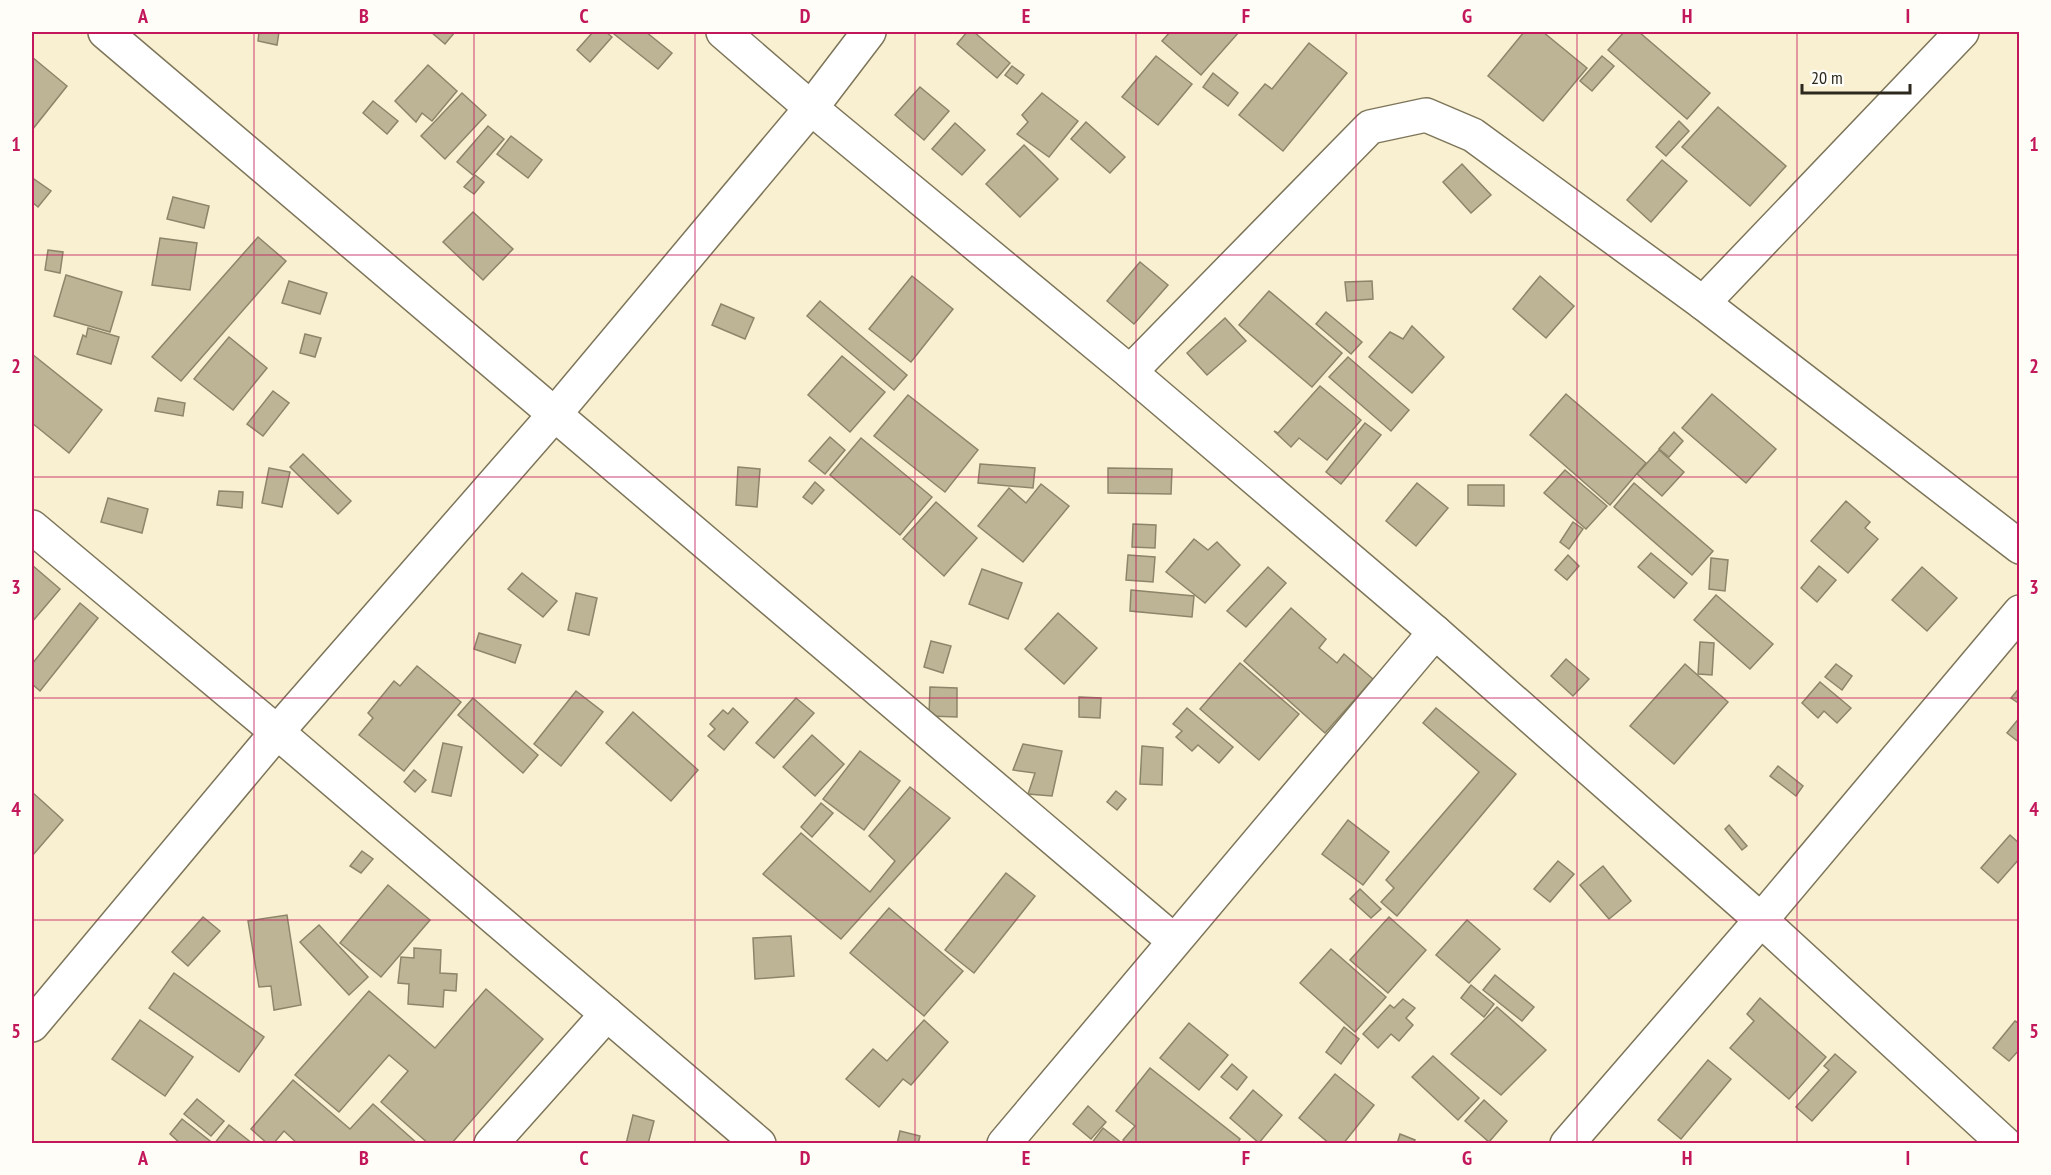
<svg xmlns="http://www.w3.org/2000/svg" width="2051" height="1175" font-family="'PT Sans Narrow',sans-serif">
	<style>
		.building { fill: #bdb496; stroke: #8d8569; stroke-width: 1.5 }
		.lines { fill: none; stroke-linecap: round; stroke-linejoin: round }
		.minor-casing { stroke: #7d7559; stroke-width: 36 }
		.minor { stroke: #fff; stroke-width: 33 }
		.grid { fill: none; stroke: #c2185b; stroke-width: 1.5; stroke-opacity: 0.55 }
		.neatline { fill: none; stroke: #c2185b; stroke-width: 2 }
		.grid-label { font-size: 20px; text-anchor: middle; font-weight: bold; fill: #c2185b }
	</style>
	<rect width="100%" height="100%" fill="#f9f0d1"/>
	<g class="building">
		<polygon points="259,32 279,32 277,45 258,41"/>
		<polygon points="431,32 455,32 445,44"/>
		<polygon points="593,32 606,32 612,37 590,62 577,50"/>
		<polygon points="616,32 646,32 672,53 658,69 614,34"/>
		<polygon points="967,32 974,32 1010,63 997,78 957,44"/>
		<polygon points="1170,32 1239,32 1201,75 1162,41"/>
		<polygon points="1524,32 1543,32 1587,68 1543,121 1488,76"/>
		<polygon points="1624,32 1639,32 1710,93 1687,119 1608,50"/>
		<polygon points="1309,43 1347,73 1283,151 1239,115 1265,84 1272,89"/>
		<polygon points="1156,56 1192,84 1158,125 1122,97"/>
		<polygon points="1602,56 1614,66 1592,91 1580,81"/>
		<polygon points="32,57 67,86 32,130"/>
		<polygon points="428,65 457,91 432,121 422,113 416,122 395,101"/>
		<polygon points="1012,66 1024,75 1017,84 1005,75"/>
		<polygon points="1213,73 1238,93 1228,106 1203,87"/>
		<polygon points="920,87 949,111 924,140 895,115"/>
		<polygon points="462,93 486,115 445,159 421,136"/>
		<polygon points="1042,93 1078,121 1049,157 1017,134 1028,122 1022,115"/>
		<polygon points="373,101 398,121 387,134 363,113"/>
		<polygon points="1718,107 1786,166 1750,206 1682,147"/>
		<polygon points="1679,121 1689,131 1666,156 1656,147"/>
		<polygon points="1086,122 1125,157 1110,173 1071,139"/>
		<polygon points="955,123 985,150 962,175 932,149"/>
		<polygon points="488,126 504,139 473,175 457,162"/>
		<polygon points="511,136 542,160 528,178 497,154"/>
		<polygon points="1024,145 1058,179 1020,217 986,184"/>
		<polygon points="1662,160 1687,181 1651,222 1627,200"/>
		<polygon points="1462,164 1491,195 1471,213 1443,182"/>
		<polygon points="475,175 484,182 474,194 464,187"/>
		<polygon points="34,179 51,191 38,207 32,202 32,183"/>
		<polygon points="173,197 209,206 204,228 167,219"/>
		<polygon points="473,212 513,249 483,280 443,242"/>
		<polygon points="258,237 286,261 181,381 152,357"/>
		<polygon points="160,238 197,243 190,290 152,285"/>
		<polygon points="48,250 63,252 60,273 45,270"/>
		<polygon points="1140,262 1168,285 1134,324 1107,301"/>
		<polygon points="66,275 122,292 110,332 54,316"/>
		<polygon points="912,276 953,309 911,362 869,329"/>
		<polygon points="1540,276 1574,306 1546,338 1513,309"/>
		<polygon points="289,281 327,293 320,314 282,303"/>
		<polygon points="1372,281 1373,299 1347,301 1345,282"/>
		<polygon points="1269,291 1342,353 1312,387 1239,325"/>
		<polygon points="820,301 907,375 894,390 807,316"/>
		<polygon points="721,304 754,318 745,339 712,325"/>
		<polygon points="1326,312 1362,342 1351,354 1316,324"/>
		<polygon points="1225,318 1246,341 1207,375 1187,353"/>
		<polygon points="1412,326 1444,357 1412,393 1369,357 1390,332 1403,339"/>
		<polygon points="88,328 119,337 111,364 77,354 83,335 86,337"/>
		<polygon points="305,334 321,338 315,357 300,353"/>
		<polygon points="229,337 267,368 233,410 194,379"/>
		<polygon points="32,354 102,410 69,453 32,423"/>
		<polygon points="842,356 885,392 850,432 808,395"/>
		<polygon points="1348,357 1409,410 1391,431 1329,377"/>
		<polygon points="1320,386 1361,420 1327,460 1299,438 1291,447 1274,431 1278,433"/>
		<polygon points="273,391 289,403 263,436 247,424"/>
		<polygon points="1566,394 1646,463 1610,505 1530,435"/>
		<polygon points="1712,394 1776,449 1746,483 1682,428"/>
		<polygon points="908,395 978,450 945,492 874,436"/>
		<polygon points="158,398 185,403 183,416 155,411"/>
		<polygon points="1365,423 1381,435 1341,484 1326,472"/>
		<polygon points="1674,432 1683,441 1669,457 1659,449"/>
		<polygon points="830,437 845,450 825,474 809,461"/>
		<polygon points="861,438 932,497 900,535 830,475"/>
		<polygon points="1659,450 1684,472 1662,496 1637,474"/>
		<polygon points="303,454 351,501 338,514 290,467"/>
		<polygon points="980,464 1035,468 1033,488 978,483"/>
		<polygon points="738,467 760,469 757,507 736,505"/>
		<polygon points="269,468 290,472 282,507 262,503"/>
		<polygon points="1108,468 1172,469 1171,494 1108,493"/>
		<polygon points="1565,470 1607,506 1586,529 1544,493"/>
		<polygon points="815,482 824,490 812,504 803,497"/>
		<polygon points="1417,483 1448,508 1416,546 1386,521"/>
		<polygon points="1634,483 1713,551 1692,575 1614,507"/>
		<polygon points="1041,484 1069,506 1023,562 978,526 1009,488 1026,503"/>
		<polygon points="1468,485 1504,485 1504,506 1468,505"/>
		<polygon points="219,491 243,492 242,508 217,505"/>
		<polygon points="108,498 148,509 142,533 101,522"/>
		<polygon points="1846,501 1870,522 1865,528 1878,539 1848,573 1811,541"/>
		<polygon points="936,502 977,538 944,576 903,539"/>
		<polygon points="1573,522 1583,529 1569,549 1560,542"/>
		<polygon points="1133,524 1156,525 1155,548 1132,547"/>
		<polygon points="1194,539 1208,550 1217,542 1240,565 1205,603 1166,572"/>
		<polygon points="1651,553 1687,583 1674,598 1638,567"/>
		<polygon points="1128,555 1155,557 1153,582 1126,580"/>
		<polygon points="1568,555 1579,566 1567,580 1555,570"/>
		<polygon points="1711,558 1728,560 1725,591 1709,589"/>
		<polygon points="32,565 60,589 32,622"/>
		<polygon points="1819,566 1836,580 1817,602 1801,588"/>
		<polygon points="1268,567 1286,583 1246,627 1227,611"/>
		<polygon points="1922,567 1957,598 1927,631 1892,600"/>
		<polygon points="982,569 1022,583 1008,619 969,604"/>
		<polygon points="522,573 557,601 543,617 508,589"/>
		<polygon points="1131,590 1194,596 1192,617 1130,611"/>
		<polygon points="576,593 597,598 589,635 568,630"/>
		<polygon points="1716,595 1773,644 1750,669 1694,620"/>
		<polygon points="80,603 98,618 40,691 32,684 32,664"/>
		<polygon points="1291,608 1326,639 1319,648 1337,663 1344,654 1373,679 1325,733 1244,661"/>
		<polygon points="1058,613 1097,648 1064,684 1025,649"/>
		<polygon points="479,633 521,645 515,663 474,649"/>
		<polygon points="931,641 951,646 943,673 924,667"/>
		<polygon points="1700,642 1714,643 1712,675 1698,674"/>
		<polygon points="1566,659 1589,679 1573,696 1551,676"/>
		<polygon points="1240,663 1299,714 1259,760 1200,709"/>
		<polygon points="1685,664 1728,702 1674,764 1630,726"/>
		<polygon points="1836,664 1852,676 1842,690 1825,677"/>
		<polygon points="417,666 461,702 404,771 359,735 373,718 368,713 394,681 400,686"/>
		<polygon points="1820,682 1851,708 1837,723 1824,711 1818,718 1802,703"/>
		<polygon points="930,687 957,688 957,717 929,716"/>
		<polygon points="2020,687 2020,704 2011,698"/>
		<polygon points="576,691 603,712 561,766 534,744"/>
		<polygon points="1079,697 1101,698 1100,718 1079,717"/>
		<polygon points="473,698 538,755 523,773 458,715"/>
		<polygon points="796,698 814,713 774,758 756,743"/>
		<polygon points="733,708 748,722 724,750 708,736 715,729 710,724 723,710 728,714"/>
		<polygon points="1187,708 1233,747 1219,763 1198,745 1192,751 1176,737 1182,731 1173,724"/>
		<polygon points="1436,708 1516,774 1397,916 1381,902 1394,888 1386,880 1479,772 1423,723"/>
		<polygon points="633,712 698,770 671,801 606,743"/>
		<polygon points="2020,717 2020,743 2007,733"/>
		<polygon points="812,735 844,764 815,796 783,767"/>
		<polygon points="443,743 462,747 451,796 432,792"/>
		<polygon points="1023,744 1062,751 1052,796 1028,794 1035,773 1013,770"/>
		<polygon points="1142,746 1163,748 1162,785 1140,784"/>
		<polygon points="860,751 900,781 864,830 823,799"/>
		<polygon points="1778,766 1803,786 1796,796 1770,776"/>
		<polygon points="414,770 426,780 415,792 404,782"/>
		<polygon points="910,787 950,818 841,939 763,874 801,833 870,892 895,861 869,836"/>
		<polygon points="1116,791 1126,799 1117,810 1107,802"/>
		<polygon points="32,792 63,820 33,855 32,854"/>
		<polygon points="821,803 833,813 812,837 801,827"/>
		<polygon points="1348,820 1389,852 1363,885 1322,854"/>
		<polygon points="1729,825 1747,846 1742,850 1725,829"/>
		<polygon points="2010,835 2020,844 2020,858 1998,883 1981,868"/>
		<polygon points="362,851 373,859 361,873 350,866"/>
		<polygon points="1558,861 1574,874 1550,902 1534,889"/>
		<polygon points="1603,866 1631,901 1609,919 1580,885"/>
		<polygon points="1006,873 1035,896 974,973 945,950"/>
		<polygon points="388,885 430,920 381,977 340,943"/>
		<polygon points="1360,889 1381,909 1371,918 1350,899"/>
		<polygon points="889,908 963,971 924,1016 850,953"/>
		<polygon points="287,915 301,1005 274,1010 271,986 259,987 248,921"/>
		<polygon points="203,917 220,931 188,966 172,952"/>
		<polygon points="1389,917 1426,950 1388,993 1350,960"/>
		<polygon points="1467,920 1500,949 1469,983 1436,955"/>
		<polygon points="319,925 368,977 349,995 300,942"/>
		<polygon points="791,936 794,976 755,979 753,938"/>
		<polygon points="414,948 441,950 440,973 457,974 456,991 444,990 443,1007 408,1004 409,984 398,983 401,957 414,958"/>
		<polygon points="1331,949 1386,997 1355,1032 1300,983"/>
		<polygon points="174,973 264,1037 239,1072 149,1008"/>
		<polygon points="1495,975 1534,1007 1522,1021 1483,990"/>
		<polygon points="1471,985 1494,1004 1484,1017 1461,998"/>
		<polygon points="486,989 543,1039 451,1144 429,1144 381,1102 408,1071 389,1055 339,1112 295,1075 369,991 435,1048"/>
		<polygon points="1760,998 1826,1057 1789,1099 1730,1048 1754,1021 1747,1014"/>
		<polygon points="1403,999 1415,1008 1406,1018 1413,1025 1399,1041 1391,1034 1378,1048 1363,1034 1390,1005 1394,1008"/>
		<polygon points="1497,1007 1546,1050 1501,1095 1451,1054"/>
		<polygon points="140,1020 193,1057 165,1096 112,1059"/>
		<polygon points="924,1020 948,1042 911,1085 903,1079 879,1107 846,1079 873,1049 887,1061"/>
		<polygon points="2015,1021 2020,1024 2020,1049 2009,1061 1993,1048"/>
		<polygon points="1189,1023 1228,1055 1199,1090 1160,1058"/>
		<polygon points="1344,1027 1359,1039 1341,1064 1326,1052"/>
		<polygon points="1835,1054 1856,1072 1812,1121 1796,1107 1829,1070 1824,1066"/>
		<polygon points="1433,1056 1479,1098 1458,1120 1412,1077"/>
		<polygon points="1708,1060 1731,1079 1681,1139 1658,1120"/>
		<polygon points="1232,1064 1247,1077 1237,1090 1221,1077"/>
		<polygon points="1150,1068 1240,1139 1237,1144 1127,1144 1123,1140 1135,1126 1116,1111"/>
		<polygon points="1335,1074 1374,1105 1343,1144 1330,1144 1299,1118"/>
		<polygon points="293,1080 350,1129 373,1104 418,1144 298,1144 284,1131 273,1144 268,1144 251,1129"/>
		<polygon points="1253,1090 1282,1115 1259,1143 1230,1118"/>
		<polygon points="197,1099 224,1121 211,1136 184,1114"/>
		<polygon points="1484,1100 1507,1121 1489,1142 1465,1121"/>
		<polygon points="1088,1106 1106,1122 1091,1139 1073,1124"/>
		<polygon points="633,1115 654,1121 648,1144 626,1144"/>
		<polygon points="182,1119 210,1141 208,1144 181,1144 170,1134"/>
		<polygon points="229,1125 253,1144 214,1144"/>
		<polygon points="1103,1128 1123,1144 1091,1144"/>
		<polygon points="900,1131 920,1136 918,1144 897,1144"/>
		<polygon points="1400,1134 1415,1140 1413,1144 1397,1144"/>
	</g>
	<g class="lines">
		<g class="minor-casing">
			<g id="minor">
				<polyline points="105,32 1173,940"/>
				<polyline points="723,32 811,108 1130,372 1435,632 1761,920 2005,1144"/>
				<polyline points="1703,303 1962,32"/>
				<polyline points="1130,372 1370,127 1426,115 1473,135 1703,303 2020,547"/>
				<polyline points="32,527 277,732 759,1144"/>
				<polyline points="32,1025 277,732 554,415 811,108 869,32"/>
				<polyline points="491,1144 607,1014"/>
				<polyline points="1004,1144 1435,632"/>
				<polyline points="1567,1144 1761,920 2020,612"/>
			</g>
		</g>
		<use href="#minor" class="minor"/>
	</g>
	<path class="grid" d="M 254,32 L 254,1144M 474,32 L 474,1144M 695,32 L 695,1144M 915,32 L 915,1144M 1136,32 L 1136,1144M 1356,32 L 1356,1144M 1577,32 L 1577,1144M 1797,32 L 1797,1144M 32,255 L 2020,255M 32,477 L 2020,477M 32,698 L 2020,698M 32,920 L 2020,920"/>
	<rect width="2051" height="1175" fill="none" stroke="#fffdf7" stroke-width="66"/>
	<path d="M1802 84v9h108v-9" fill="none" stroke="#2c281d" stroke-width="3"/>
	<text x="1811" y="84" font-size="18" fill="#2c281d" stroke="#fffdf7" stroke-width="4.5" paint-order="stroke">20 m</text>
	<rect x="33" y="33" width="1985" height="1109" class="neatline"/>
	<g class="grid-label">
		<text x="143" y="23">A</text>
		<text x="364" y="23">B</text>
		<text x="584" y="23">C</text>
		<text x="805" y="23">D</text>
		<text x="1026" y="23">E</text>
		<text x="1246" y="23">F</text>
		<text x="1467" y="23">G</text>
		<text x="1687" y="23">H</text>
		<text x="1908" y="23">I</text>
		<text x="16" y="151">1</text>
		<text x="2034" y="151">1</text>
		<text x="16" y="373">2</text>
		<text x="2034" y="373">2</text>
		<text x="16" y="594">3</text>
		<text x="2034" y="594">3</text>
		<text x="16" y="816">4</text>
		<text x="2034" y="816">4</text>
		<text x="16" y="1038">5</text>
		<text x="2034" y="1038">5</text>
		<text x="143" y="1165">A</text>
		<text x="364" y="1165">B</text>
		<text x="584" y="1165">C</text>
		<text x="805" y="1165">D</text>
		<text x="1026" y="1165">E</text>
		<text x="1246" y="1165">F</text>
		<text x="1467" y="1165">G</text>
		<text x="1687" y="1165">H</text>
		<text x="1908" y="1165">I</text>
	</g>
</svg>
